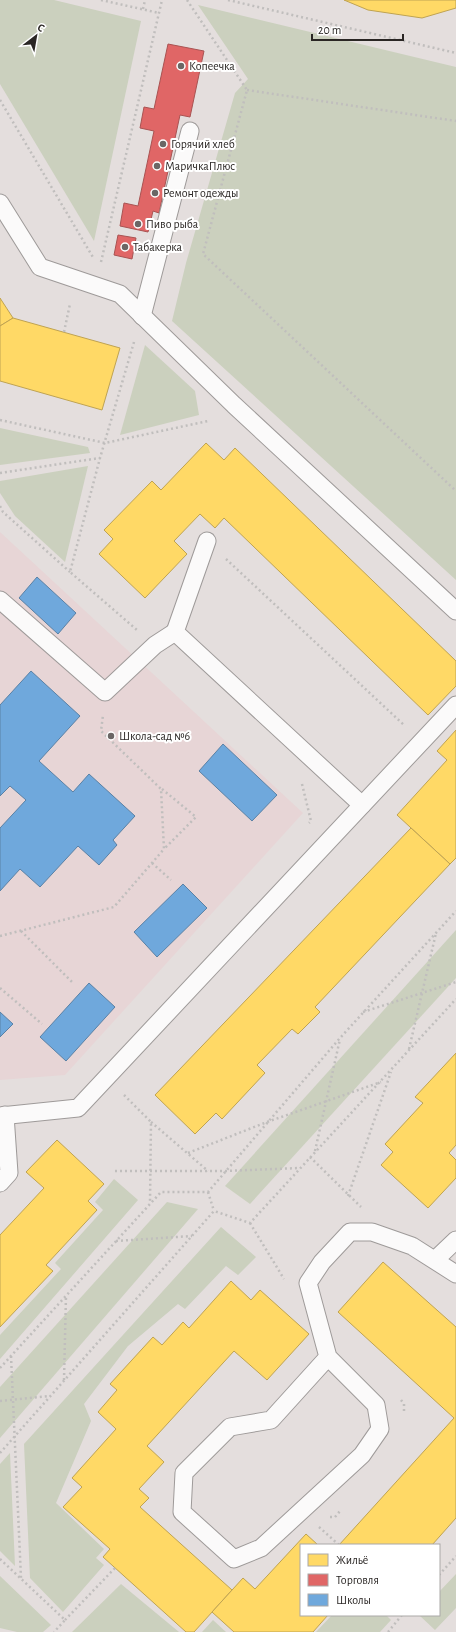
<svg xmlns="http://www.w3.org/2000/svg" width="456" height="1632" font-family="'Alegreya Sans',sans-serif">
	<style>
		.education { fill: #e7d5d6 }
		.green { fill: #cbd0be }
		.homes { fill: #ffd966; stroke: #bfa352 }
		.shops { fill: #e06666; stroke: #a95352 }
		.schools { fill: #6fa8dc; stroke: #5a81a5 }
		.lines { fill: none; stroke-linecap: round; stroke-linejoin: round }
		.lane-casing { stroke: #9e9a99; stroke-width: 19 }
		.path { stroke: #c0bebd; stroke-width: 2.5; stroke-dasharray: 2 3; stroke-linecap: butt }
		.lane { stroke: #fbfafa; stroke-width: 17 }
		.poi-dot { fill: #6b6665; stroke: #fff; stroke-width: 1.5 }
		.labels { text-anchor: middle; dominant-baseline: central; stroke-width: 4; stroke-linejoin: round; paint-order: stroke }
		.poi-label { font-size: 12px; fill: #2a2624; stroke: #fff; text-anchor: start }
	</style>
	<rect width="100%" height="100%" fill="#e4dedd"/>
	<polygon class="education" points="0,532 303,813 65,1075 0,1080"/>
	<g class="green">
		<polygon points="0,0 54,0 141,21 94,241 0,84"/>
		<polygon points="198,5 456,67 456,580 172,321 186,263 235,93 248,79"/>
		<polygon points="145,345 195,391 199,415 120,435"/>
		<polygon points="0,428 88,447 90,453 0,465"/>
		<polygon points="88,466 65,562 15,516 0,493 0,481"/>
		<polygon points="456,930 456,978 250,1204 225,1186"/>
		<polygon points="114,1179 138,1200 0,1359 0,1335 61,1269 55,1263 103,1210 95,1202"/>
		<polygon points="167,1202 198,1209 0,1438 0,1387"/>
		<polygon points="221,1227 256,1257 238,1275 226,1266 185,1309 178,1304 128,1346 84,1404 91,1421 56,1503 104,1549 96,1558 104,1565 63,1612 30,1578 24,1444"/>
		<polygon points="10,1453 15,1566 0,1551 0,1464"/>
		<polygon points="456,1574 456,1608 435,1630 419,1615 439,1615 439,1592"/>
		<polygon points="0,1576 51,1625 43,1632 17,1632 0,1628"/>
		<polygon points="121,1584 179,1632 72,1632"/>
		<polygon points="332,1615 386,1615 391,1620 380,1632 316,1632"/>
		<polygon points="213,1620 226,1632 202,1632"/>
	</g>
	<g class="homes">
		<polygon points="344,0 456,0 456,8 422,18 368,10"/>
		<polygon points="0,298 13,318 0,326"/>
		<polygon points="13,318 120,348 102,410 0,381 0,326"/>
		<polygon points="206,443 224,460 235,448 456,661 456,686 428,715 224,518 215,528 200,514 174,541 187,554 145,598 99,554 113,539 104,530 152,481 161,490"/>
		<polygon points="456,730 456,858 450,864 397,815 447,760 437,751"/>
		<polygon points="411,828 450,864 315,1007 320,1012 298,1034 292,1029 257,1065 265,1073 222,1119 216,1113 195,1134 155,1095"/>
		<polygon points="456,1053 456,1145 449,1153 456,1160 456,1178 428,1208 381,1165 393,1152 385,1144 423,1103 415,1097"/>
		<polygon points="57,1140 104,1184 88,1201 97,1210 46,1265 53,1271 0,1327 0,1235 44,1188 26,1172"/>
		<polygon points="383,1262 456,1327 456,1518 432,1545 339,1545 454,1418 338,1312"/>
		<polygon points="231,1281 251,1300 260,1290 309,1334 267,1380 234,1351 147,1446 164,1462 139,1489 149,1498 140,1507 232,1590 194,1632 186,1632 103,1557 110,1549 63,1507 82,1487 72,1478 116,1429 98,1412 117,1390 110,1384 153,1337 162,1345 183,1322 189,1328"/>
		<polygon points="306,1534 318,1545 301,1545 301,1615 328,1615 313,1632 234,1632 212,1612 243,1578 255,1589"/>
	</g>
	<g class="shops">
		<polygon points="168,44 204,51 190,117 180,115 159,213 153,211 148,232 120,226 124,203 138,206 154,131 140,128 144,107 154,109"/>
		<polygon points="118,235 136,238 132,259 114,255"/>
	</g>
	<g class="schools">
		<polygon points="37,577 76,613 58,634 19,598"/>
		<polygon points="31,671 80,716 39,761 73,792 89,774 135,816 113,840 117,845 99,865 78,846 40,887 20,869 0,891 0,828 26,800 10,786 0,796 0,705"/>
		<polygon points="223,744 277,795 252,821 199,771"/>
		<polygon points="183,884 207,908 157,957 134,932"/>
		<polygon points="89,983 115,1007 66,1061 40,1037"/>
		<polygon points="0,1012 13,1024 0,1037"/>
	</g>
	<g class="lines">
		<g class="lane-casing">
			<g id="lane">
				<polyline points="0,203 40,267 120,294 234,405 456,611"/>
				<polyline points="142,316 190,131"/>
				<polyline points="207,541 175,632 362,805"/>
				<polyline points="0,600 105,692 155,645 175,632"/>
				<polyline points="0,1116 78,1108 456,705"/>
				<polyline points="0,1183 9,1173 5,1115"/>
				<polyline points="435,1260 456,1240"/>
				<polyline points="328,1357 271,1420 230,1427 184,1473 182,1512 234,1559 261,1548 362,1455 380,1429 376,1405 328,1357 308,1283 322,1262 350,1232 372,1232 412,1246 456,1274"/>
			</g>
		</g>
		<g class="path">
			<polyline points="101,0 159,13"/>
			<polyline points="187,0 247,90 203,254 456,491"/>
			<polyline points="228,0 456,53"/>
			<polyline points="143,9 145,0"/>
			<polyline points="247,90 456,121"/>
			<polyline points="0,100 94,259"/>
			<polyline points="101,262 162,0"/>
			<polyline points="64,332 70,304"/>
			<polyline points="134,342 100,458 70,572 137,630"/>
			<polyline points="0,420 105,443 208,421"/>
			<polyline points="0,473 100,458"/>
			<polyline points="0,506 3,512 70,572"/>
			<polyline points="226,559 404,725"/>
			<polyline points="302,784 311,821 309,823"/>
			<polyline points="162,789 196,817 164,849"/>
			<polyline points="152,863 171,880"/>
			<polyline points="21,931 74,984"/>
			<polyline points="0,936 114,907 164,849 161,789 101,731 103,715"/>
			<polyline points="0,988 42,1024"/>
			<polyline points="363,1012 456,982"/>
			<polyline points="409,1049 436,933"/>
			<polyline points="124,1095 151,1122 150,1203"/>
			<polyline points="151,1122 208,1171"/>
			<polyline points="315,1151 340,1039"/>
			<polyline points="188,1153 267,1122 381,1082"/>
			<polyline points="310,1157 361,1207"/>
			<polyline points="115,1171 225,1171 300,1168"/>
			<polyline points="208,1192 214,1211"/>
			<polyline points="348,1196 391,1072"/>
			<polyline points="250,1223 284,1279"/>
			<polyline points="116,1241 192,1236"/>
			<polyline points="11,1356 21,1578"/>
			<polyline points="0,1368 161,1192 208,1192 340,1038 456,911"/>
			<polyline points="64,1380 66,1295"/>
			<polyline points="401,1400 404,1404 404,1412"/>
			<polyline points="0,1401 49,1396"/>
			<polyline points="0,1453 214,1211 250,1223 456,999"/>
			<polyline points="330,1517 335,1517 340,1511"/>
			<polyline points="319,1527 339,1545"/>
			<polyline points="0,1559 65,1620 54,1632"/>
			<polyline points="439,1575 456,1556"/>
			<polyline points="65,1620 115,1568"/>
			<polyline points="388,1632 402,1615"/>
		</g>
		<use href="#lane" class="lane"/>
	</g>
	<g class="poi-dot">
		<circle cx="181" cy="66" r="4"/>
		<circle cx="163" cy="144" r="4"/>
		<circle cx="157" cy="166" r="4"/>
		<circle cx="155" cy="193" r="4"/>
		<circle cx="138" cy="224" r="4"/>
		<circle cx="125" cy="247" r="4"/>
		<circle cx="111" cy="736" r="4"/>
	</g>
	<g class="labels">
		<g class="poi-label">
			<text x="189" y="66">Копеечка</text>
			<text x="171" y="144">Горячий хлеб</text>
			<text x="165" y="166">МаричкаПлюс</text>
			<text x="163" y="193">Ремонт одежды</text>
			<text x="146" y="224">Пиво рыба</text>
			<text x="133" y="247">Табакерка</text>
			<text x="119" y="736">Школа-сад №6</text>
		</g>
	</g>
	<rect x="300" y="1544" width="140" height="72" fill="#ffffff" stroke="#aaa8a7"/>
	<rect x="308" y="1554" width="20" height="12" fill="#ffd966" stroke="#aaa8a7"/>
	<text x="336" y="1564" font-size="12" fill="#2a2624">Жильё</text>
	<rect x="308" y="1574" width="20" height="12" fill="#e06666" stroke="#aaa8a7"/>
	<text x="336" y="1584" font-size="12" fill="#2a2624">Торговля</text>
	<rect x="308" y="1594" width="20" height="12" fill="#6fa8dc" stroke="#aaa8a7"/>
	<text x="336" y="1604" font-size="12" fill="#2a2624">Школы</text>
	<g transform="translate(36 36) rotate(31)" stroke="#ffffff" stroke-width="3" paint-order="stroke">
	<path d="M0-3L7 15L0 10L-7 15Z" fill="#2a2624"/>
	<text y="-6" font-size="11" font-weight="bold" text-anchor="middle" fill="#2a2624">С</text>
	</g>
	<path d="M312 34v6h91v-6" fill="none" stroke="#2a2624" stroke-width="2"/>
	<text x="318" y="34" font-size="12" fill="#2a2624" stroke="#ffffff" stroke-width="3" paint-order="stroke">20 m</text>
</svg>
